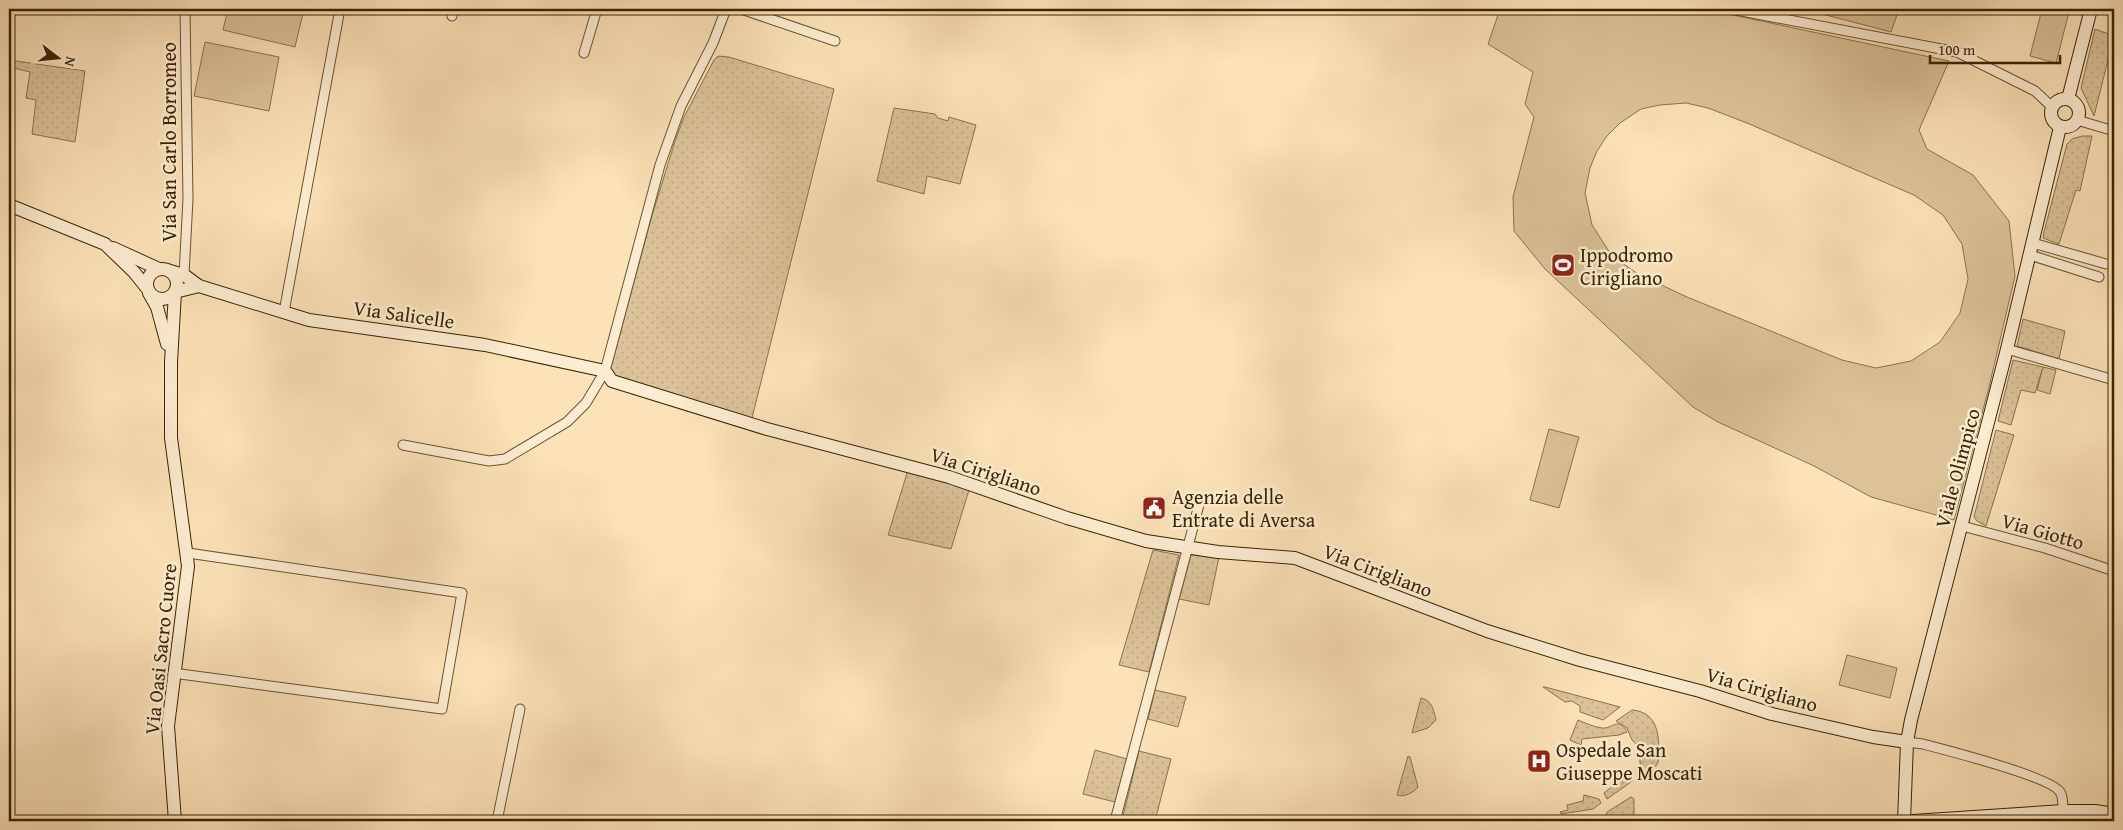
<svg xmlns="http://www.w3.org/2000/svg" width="2123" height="830" font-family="'Gentium Book Plus',serif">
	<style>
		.grass { fill: url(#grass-dots); stroke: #8a734e }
		.pitch { fill: #dbc299; stroke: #8a734e; fill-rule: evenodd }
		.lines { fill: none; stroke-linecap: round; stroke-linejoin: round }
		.street-casing { stroke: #6a5431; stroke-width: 11 }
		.secondary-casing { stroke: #3a2404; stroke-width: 14 }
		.street { stroke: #fdecd1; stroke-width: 9 }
		.secondary { stroke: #fdecd1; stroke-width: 12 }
		.labels { text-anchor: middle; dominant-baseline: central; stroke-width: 5; stroke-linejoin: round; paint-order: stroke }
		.street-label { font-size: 20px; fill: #3a2404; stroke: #fdecd1 }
		.poi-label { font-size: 20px; fill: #3a2404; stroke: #fdecd1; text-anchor: start }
	</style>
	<defs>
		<pattern id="grass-dots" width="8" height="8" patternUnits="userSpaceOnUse" patternTransform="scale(1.25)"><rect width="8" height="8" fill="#dbc299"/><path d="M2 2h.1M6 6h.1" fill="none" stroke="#bda782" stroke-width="1.8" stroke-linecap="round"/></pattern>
	</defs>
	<rect width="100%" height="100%" fill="#fce2b8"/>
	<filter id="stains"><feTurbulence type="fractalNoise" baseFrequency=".004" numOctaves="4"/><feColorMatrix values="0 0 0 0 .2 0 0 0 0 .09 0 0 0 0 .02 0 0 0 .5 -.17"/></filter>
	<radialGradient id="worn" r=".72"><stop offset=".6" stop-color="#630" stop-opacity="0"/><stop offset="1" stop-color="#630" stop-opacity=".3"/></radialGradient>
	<g class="grass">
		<polygon points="2095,29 2114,36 2094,116 2081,88"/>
		<polygon points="718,56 729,57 834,89 752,418 617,378 610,371 651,219 675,141 684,117 714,60"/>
		<polygon points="9,60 85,71 75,142 32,134 36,100 26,98 30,72 9,67"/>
		<polygon points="894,108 935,114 938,118 948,121 949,117 976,125 960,184 927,176 924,194 877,181"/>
		<polygon points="2082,136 2092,136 2080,191 2076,190 2059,244 2043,238 2044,232 2067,144 2072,139"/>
		<polygon points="2023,319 2065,331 2059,359 2017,346"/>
		<polygon points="2013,360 2043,367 2035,393 2021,390 2011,425 1998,421"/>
		<polygon points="1996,430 2014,435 1986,526 1977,521 1974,517"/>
		<polygon points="908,470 969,490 951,549 888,535"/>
		<polygon points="1153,550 1179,555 1149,672 1119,665"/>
		<polygon points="1191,555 1219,557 1209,605 1179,599"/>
		<polygon points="1543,687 1545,687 1620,707 1603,720 1580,712 1580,706 1572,701 1565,702"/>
		<polygon points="1155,690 1186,697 1178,727 1148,719"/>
		<path d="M 1421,698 C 1432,700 1434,711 1436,720 L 1428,728 L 1412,733 Z"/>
		<path d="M 1632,710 C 1660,712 1660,740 1658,762 L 1656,766 L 1642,777 L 1638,746 L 1632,740 L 1627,728 L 1616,721 Z"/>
		<path d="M 1578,720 C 1585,723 1594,727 1602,728 C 1613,729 1618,716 1627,732 L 1619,735 L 1582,739 L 1581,745 L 1570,740 Z"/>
		<polygon points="1095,750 1127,759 1115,802 1083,794"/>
		<polygon points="1139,751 1171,759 1155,821 1122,820"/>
		<path d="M 1408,756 L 1410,757 L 1418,787 C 1414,792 1404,798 1397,795 Z"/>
		<polygon points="1632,769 1633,779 1631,782 1607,799 1604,793 1618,782 1619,772"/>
		<polygon points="1584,795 1599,799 1601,803 1593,809 1561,814 1560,812 1568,810 1567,805 1583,801"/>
		<polygon points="1631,797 1634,799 1634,816 1625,816 1625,821 1591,821 1604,819 1607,812"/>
	</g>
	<g class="pitch">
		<polygon points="228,9 304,9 295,47 223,30"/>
		<path d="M 1500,9 L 1705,9 L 1949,61 L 1919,130 L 1927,149 L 1973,175 L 2009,221 L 2015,276 L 1989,387 L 1954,520 L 1871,497 L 1814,466 L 1718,422 L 1693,407 L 1545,269 L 1514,231 L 1513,197 L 1534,117 L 1525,104 L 1533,72 L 1488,44 ZM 1686,103 L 1708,108 L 1747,123 L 1914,195 L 1943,215 L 1962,244 L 1968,279 L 1960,313 L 1940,342 L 1911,361 L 1876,368 L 1842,360 L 1687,297 L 1638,274 L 1612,256 L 1592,225 L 1585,193 L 1590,168 L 1597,151 L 1607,136 L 1620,123 L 1641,109 L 1660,105 Z"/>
		<polygon points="1803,9 1899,9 1891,32"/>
		<polygon points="2042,9 2056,9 2069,12 2056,63 2030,56"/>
		<polygon points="205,42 279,57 269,111 194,96"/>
		<polygon points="2043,367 2056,370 2050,394 2037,390"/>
		<polygon points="1549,429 1579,437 1559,508 1530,500"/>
		<polygon points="1847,655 1897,668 1890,698 1839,685"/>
	</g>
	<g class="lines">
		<g class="street-casing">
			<g id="street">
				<polyline points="741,9 835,41"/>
				<polyline points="1731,9 1957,52 2035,91 2052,107"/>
				<polyline points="452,16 454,9"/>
				<polyline points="584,53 597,9"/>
				<polyline points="2077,120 2114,131"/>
				<polyline points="2033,243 2106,264"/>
				<polyline points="2030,255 2099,277"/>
				<polyline points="184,275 188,199 185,9"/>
				<polyline points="284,312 340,9"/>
				<polyline points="2007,349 2114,380"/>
				<polyline points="403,445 489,461 505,459 567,422 586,403 605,371 660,165 681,106 713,43 726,9"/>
				<polyline points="1962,526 2045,548 2114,571"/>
				<polyline points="173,673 442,709 462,593 188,553"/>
				<path d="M 1907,742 L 1923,744 C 1946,750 2051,777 2060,792 C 2063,796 2063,805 2063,811"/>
				<polyline points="497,821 520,709"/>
				<polyline points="1115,821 1200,501"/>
			</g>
		</g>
		<g class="secondary-casing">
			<g id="secondary">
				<polyline points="2068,99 2091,9"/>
				<circle cx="2065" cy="113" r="14"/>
				<polyline points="9,205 105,244 134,272 146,287"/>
				<polyline points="113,248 159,269"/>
				<circle cx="162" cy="284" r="15"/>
				<polyline points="170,271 184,275 199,286 309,320 485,345 605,371 612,381 767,429 949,477 1067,518 1146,541 1218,552 1295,558 1487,631 1580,660 1700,691 1772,714 1873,737 1907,742"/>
				<polyline points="149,293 157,307 167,344"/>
				<polyline points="175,821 168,726 188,566 171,438 171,362 175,292 199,286"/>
				<polyline points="1904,821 1907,742 1911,720 2007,349 2060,127"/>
				<polyline points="1913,821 2063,811 2095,811 2114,814"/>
			</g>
		</g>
		<use href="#street" class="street"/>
		<use href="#secondary" class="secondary"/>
	</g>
	<defs>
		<g id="stadium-square" transform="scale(1.25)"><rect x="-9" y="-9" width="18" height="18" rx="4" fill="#8f2418" stroke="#fdecd1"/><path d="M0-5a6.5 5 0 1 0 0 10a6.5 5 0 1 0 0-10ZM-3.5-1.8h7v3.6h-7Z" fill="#fff"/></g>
		<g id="civic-square" transform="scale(1.25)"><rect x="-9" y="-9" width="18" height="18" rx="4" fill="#8f2418" stroke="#fdecd1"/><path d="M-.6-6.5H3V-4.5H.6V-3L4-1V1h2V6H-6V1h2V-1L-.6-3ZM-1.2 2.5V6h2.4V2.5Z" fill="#fff"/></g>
		<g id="hospital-square" transform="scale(1.25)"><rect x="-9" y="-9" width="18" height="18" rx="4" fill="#8f2418" stroke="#fdecd1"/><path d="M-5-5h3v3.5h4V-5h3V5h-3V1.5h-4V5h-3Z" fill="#fff"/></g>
	</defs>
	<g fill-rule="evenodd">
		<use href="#stadium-square" x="1563" y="265"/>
		<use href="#civic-square" x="1154" y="508"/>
		<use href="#hospital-square" x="1539" y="761"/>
	</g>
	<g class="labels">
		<g class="street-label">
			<text transform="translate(168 142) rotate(-90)">Via San Carlo Borromeo</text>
			<text transform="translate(404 314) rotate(8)">Via Salicelle</text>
			<text transform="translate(1957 468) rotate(-75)">Viale Olimpico</text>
			<text transform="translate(986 471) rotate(18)">Via Cirigliano</text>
			<text transform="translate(2043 531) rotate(16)">Via Giotto</text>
			<text transform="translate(1378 570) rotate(21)">Via Cirigliano</text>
			<text transform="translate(160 649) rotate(-84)">Via Oasi Sacro Cuore</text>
			<text transform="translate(1762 689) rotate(16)">Via Cirigliano</text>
		</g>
		<g class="poi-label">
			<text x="1580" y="254">Ippodromo<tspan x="1580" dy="23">Cirigliano</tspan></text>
			<text x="1172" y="496">Agenzia delle<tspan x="1172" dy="23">Entrate di Aversa</tspan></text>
			<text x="1556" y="749">Ospedale San<tspan x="1556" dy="23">Giuseppe Moscati</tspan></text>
		</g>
	</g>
	<rect width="2123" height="830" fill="none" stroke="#fce2b8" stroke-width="30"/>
	<rect x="10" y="10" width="2103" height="810" fill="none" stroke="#3a2404" stroke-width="2.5"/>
	<rect x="15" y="15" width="2093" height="800" fill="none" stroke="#3a2404"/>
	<g transform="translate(58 58) rotate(106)" stroke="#fdecd1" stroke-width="4" paint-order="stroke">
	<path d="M0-4L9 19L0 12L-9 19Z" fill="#3a2404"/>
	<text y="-8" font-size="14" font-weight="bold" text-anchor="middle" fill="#3a2404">N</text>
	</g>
	<path d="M1930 55v8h130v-8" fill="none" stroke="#3a2404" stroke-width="2.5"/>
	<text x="1938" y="55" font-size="15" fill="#3a2404" stroke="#fdecd1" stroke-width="4" paint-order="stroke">100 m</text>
	<rect width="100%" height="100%" filter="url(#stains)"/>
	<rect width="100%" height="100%" fill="url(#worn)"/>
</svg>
